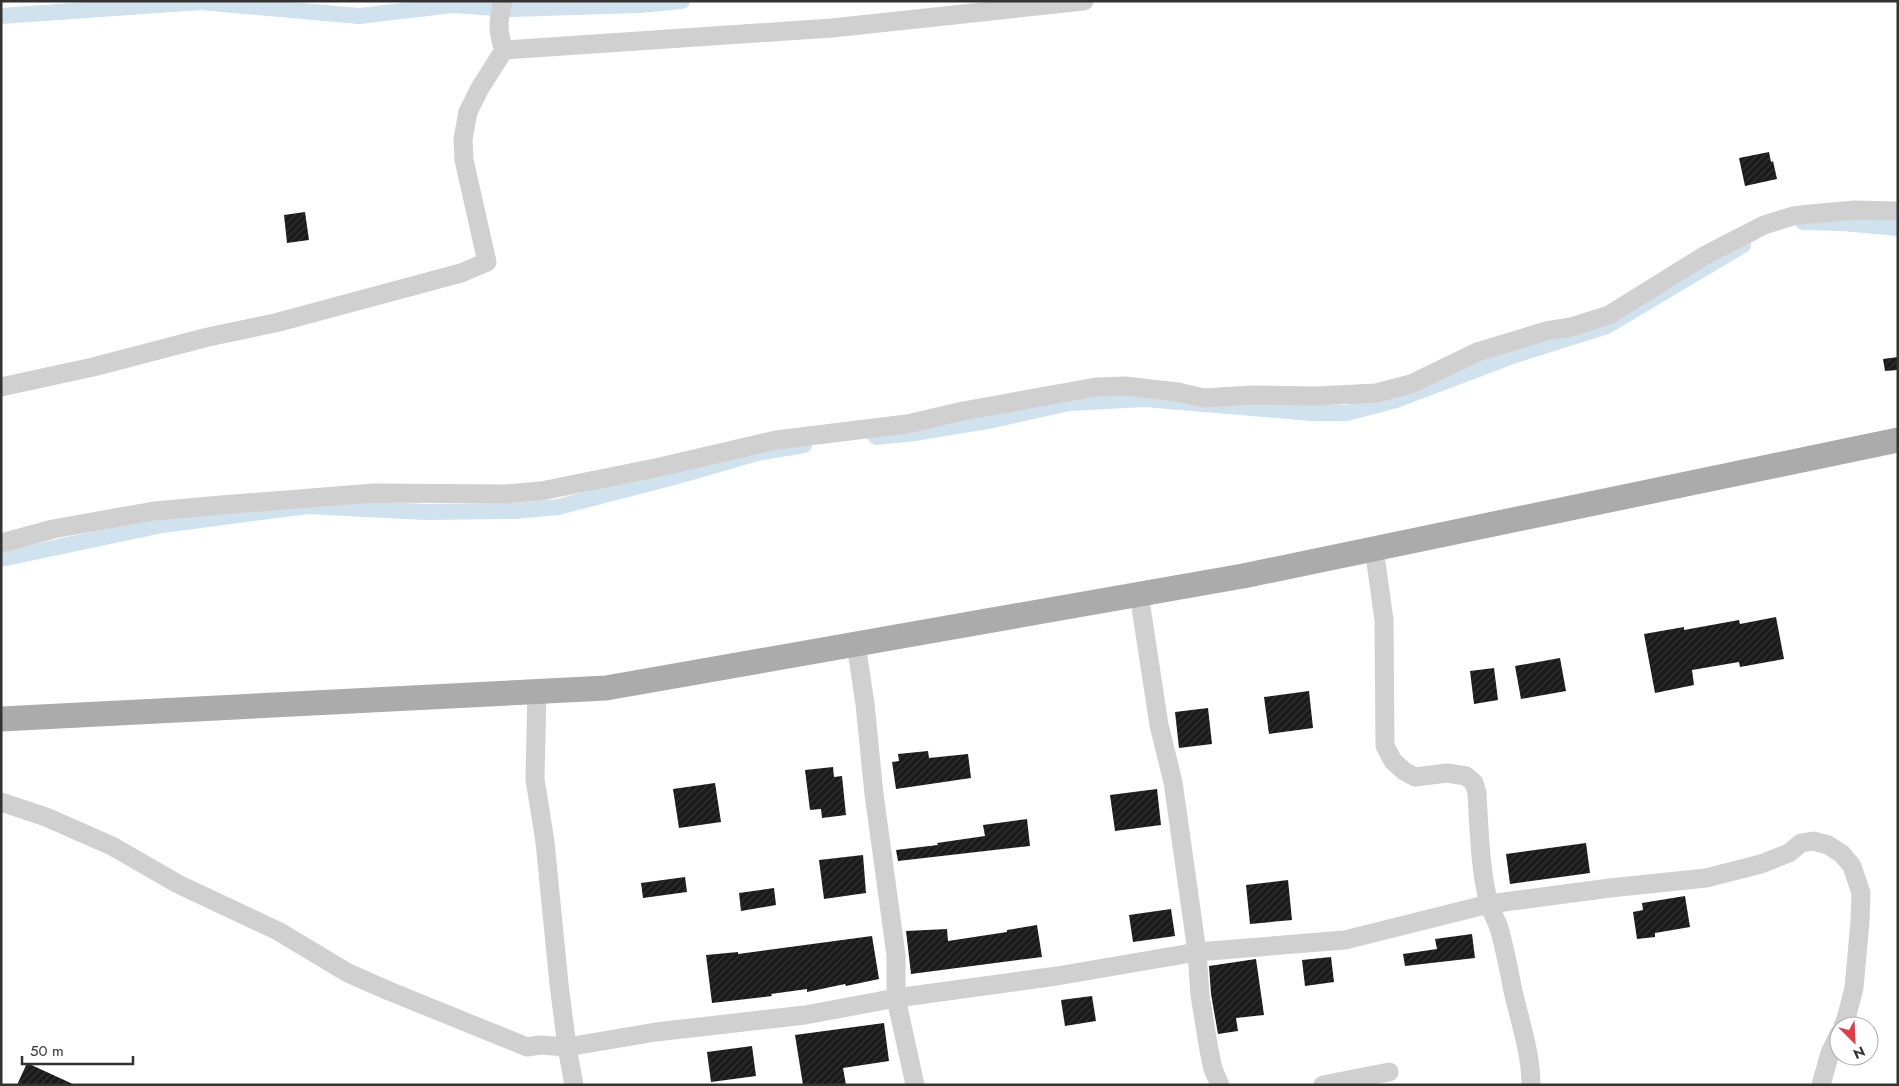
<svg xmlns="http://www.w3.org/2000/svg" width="1899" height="1086" font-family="Jost,sans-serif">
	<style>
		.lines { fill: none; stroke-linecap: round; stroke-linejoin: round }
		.canal { stroke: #cfe2ee; stroke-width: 16 }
		.building { fill: url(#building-hatch) }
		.minor { stroke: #d0d0d0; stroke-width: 19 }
		.major { stroke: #ababab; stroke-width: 25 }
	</style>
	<defs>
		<pattern id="building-hatch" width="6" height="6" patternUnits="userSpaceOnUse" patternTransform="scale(1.25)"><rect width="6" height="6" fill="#1a1a1a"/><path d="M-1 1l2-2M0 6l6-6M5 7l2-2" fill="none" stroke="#333"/></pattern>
	</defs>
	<rect width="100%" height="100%" fill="#fff"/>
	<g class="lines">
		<g class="canal">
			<polyline points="1,16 201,2 359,16 453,5 511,9 639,5 682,1"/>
			<polyline points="1803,222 1843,223 1898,228"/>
			<polyline points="876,437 914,433 993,420 1069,403 1145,399 1311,413 1347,413 1396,400 1515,355 1607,326 1743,245"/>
			<polyline points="1,559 162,525 308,506 425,512 515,511 558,507 674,477 757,453 804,445"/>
		</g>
	</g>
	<g class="building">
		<polygon points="1769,152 1771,162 1773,161 1777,179 1745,186 1739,158"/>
		<polygon points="305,212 309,240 287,243 284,215"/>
		<polygon points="1898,357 1898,370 1885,371 1883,359"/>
		<polygon points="1776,617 1784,659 1740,667 1739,662 1692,670 1694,685 1655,693 1644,634 1684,627 1684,630 1739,620 1740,624"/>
		<polygon points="1560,658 1566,691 1521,699 1515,666"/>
		<polygon points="1494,668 1498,700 1474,704 1470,671"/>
		<polygon points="1309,691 1313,728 1269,734 1264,697"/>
		<polygon points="1208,708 1212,744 1179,748 1175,712"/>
		<polygon points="928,751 929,758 968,754 971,778 896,789 892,762 899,761 898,754"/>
		<polygon points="833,767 834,777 842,776 846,815 822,818 821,809 810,810 805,770"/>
		<polygon points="715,783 721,822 679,828 673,789"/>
		<polygon points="1157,789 1161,825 1115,831 1110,795"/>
		<polygon points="1027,819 1030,846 898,861 896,850 938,845 937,843 985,836 983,825"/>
		<polygon points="1586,843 1590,873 1510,884 1506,854"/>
		<polygon points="863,855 866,893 824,899 819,860"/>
		<polygon points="685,877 687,892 643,898 641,883"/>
		<polygon points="1288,880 1292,920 1250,924 1246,885"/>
		<polygon points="774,888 776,905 741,911 739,893"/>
		<polygon points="1685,896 1690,927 1655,933 1655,937 1637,939 1633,912 1643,910 1642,903"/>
		<polygon points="1171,909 1175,936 1133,942 1129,915"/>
		<polygon points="1037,925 1042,957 911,974 906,931 947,929 948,941 1007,932 1007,930"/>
		<polygon points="1472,934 1475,958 1405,966 1403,954 1437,949 1435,939"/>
		<polygon points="872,936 879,979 846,986 845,984 807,992 807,989 771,994 772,996 712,1003 706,955 738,952 738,954"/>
		<polygon points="1331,957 1334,982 1305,986 1302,960"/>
		<polygon points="1256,959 1264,1015 1236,1018 1238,1031 1218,1034 1211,994 1209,966"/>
		<polygon points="1092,996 1096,1021 1065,1026 1061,1000"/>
		<polygon points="884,1023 889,1061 843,1068 846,1085 803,1085 795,1035"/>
		<polygon points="752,1046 756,1076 711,1082 707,1052"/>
		<polygon points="27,1063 75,1085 17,1085"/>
	</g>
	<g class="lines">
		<g class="minor">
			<polyline points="504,50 832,28 1084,1"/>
			<path d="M 1,387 L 93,367 L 208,337 L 275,323 L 461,273 L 487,262 L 464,160 L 463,139 L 468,112 L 480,88 L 504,50 C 497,30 498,22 503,1"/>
			<polyline points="1,543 53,529 154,511 221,505 374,493 505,494 541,491 660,467 776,440 907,424 963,411 1096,387 1125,386 1178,392 1204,398 1252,395 1318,396 1376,393 1411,384 1477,352 1546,331 1571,327 1609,315 1704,256 1764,225 1793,216 1810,214 1855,210 1898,211"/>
			<path d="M 1374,548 L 1384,620 L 1385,746 L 1393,761 L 1404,771 L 1415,777 L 1447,773 L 1466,776 L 1474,783 L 1477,793 C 1479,826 1480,872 1489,903 C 1491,912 1496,919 1499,928 C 1505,949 1509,970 1513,991 C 1520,1022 1531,1053 1531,1085"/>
			<polyline points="1139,594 1159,725 1173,782 1197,952 1200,995 1209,1050 1213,1069 1220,1085"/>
			<polyline points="856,644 865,704 874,794 896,955 896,998 915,1085"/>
			<polyline points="537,691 535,779 545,842 559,984 567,1047 574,1085"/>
			<polyline points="1,802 46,817 112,846 178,884 278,931 348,973 389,991 527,1047 540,1045 567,1047 656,1032 805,1015 896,998 1057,976 1197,952 1345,940 1489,904 1610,888 1706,878 1761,864 1789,853 1801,843 1813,841 1828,845 1842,854 1852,866 1861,893 1860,921 1854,988 1846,1019 1843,1026"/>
			<polyline points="1323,1085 1389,1072"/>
			<polyline points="1821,1085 1830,1053 1839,1034"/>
		</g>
		<polyline class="major" points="1,719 606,688 1243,576 1898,440"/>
	</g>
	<rect width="1899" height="1086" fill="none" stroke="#333333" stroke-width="5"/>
	<g transform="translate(1854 1041) rotate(156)"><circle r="24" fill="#ffffff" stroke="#adadad"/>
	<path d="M0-4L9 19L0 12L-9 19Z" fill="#e63946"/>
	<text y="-8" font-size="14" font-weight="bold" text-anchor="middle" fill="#333333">N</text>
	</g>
	<path d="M22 1056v8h111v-8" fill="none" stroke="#333333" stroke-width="2.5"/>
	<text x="30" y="1056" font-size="15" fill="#333333" stroke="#ffffff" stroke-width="4" paint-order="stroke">50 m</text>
</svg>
